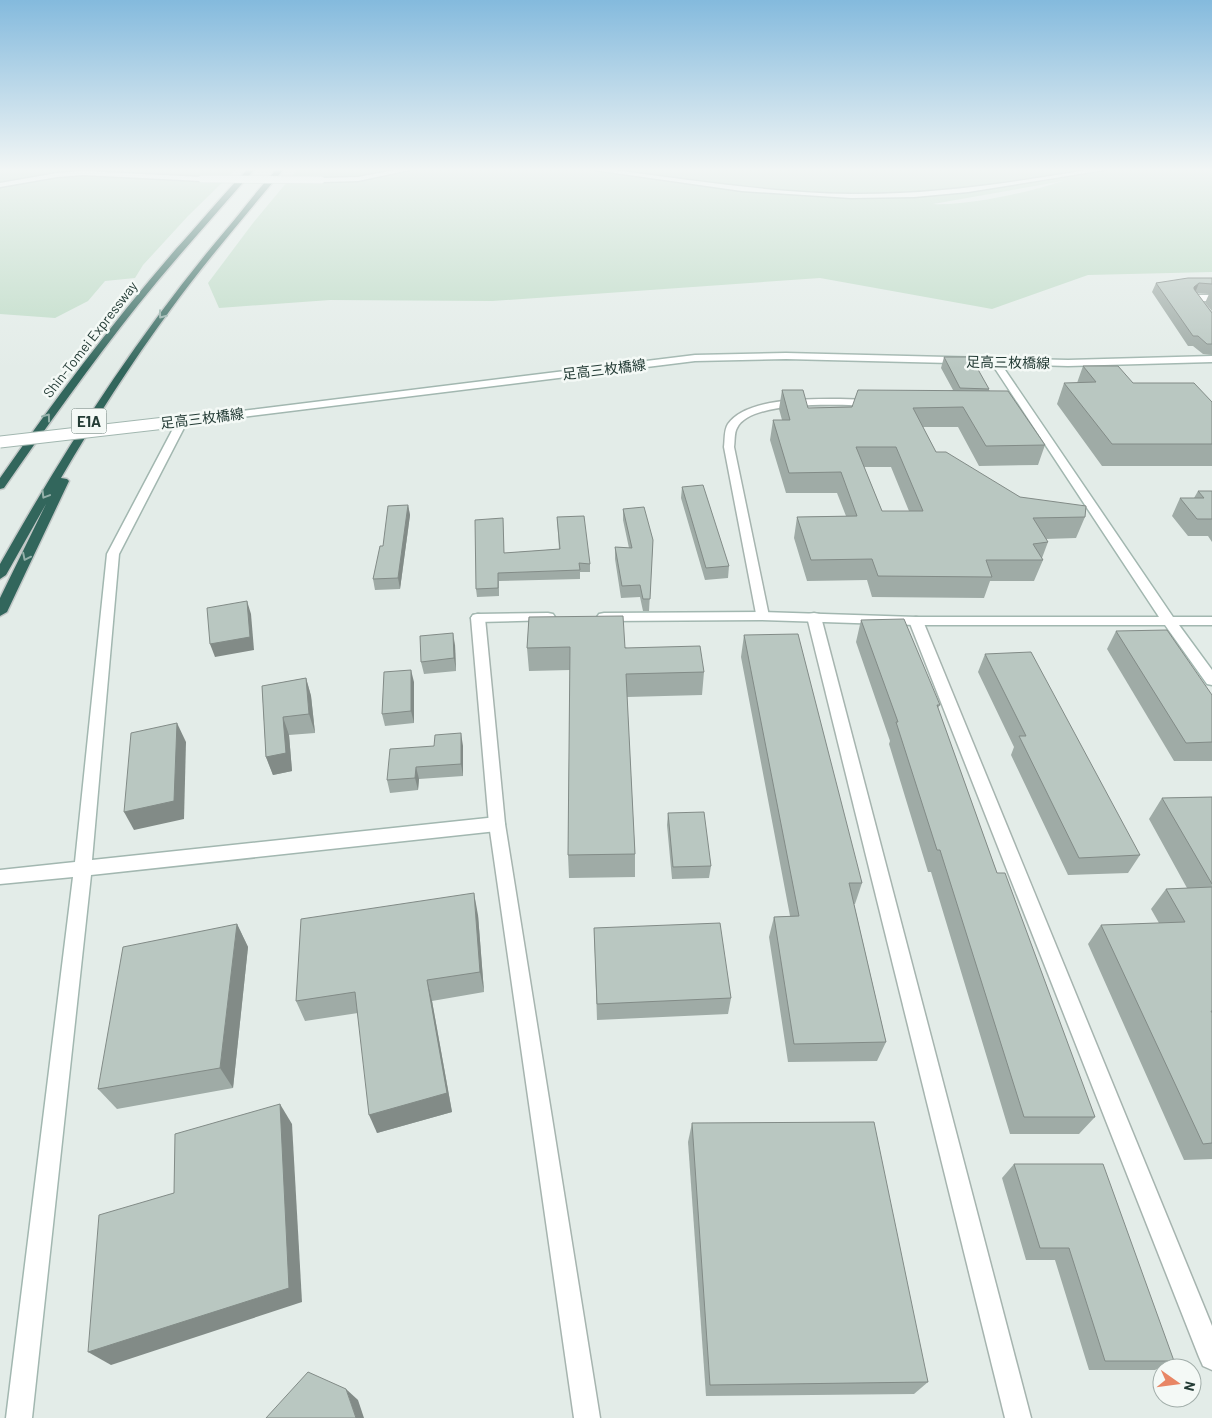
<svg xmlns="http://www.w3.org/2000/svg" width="1212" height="1418" font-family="Barlow,'Noto Sans JP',sans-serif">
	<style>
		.green { fill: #bedbc6; fill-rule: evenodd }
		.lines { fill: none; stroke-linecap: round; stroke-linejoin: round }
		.street-casing { stroke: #a6b4af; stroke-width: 3 }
		.secondary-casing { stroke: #a2b7b0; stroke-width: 3 }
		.highway-casing { stroke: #c2c8c7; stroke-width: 3 }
		.street { fill: #fff; fill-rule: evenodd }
		.secondary { fill: #fff; fill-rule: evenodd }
		.highway { fill: #32665c; fill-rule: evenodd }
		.secondary-bridge-far1-casing { stroke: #a2b7b0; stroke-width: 8; stroke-linecap: butt }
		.secondary-bridge-casing { stroke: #a2b7b0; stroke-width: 13; stroke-linecap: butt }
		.secondary-bridge-far1 { stroke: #fff; stroke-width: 7 }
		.secondary-bridge { stroke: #fff; stroke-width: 11 }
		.wall { fill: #9faba6; fill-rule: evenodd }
		.shaded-wall { fill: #828b87 }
		.building { fill: #b9c7c1; stroke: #828b87; fill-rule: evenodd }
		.oneway { stroke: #93b0a9 }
		.labels { text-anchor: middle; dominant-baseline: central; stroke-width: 5; stroke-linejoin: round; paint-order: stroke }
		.far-street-label { font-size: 14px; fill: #243c36; stroke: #f4f9f6 }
		.shield { fill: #f4f9f6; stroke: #627570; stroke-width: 1 }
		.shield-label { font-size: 15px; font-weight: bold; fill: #243c36 }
	</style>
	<rect width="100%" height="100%" fill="#e3ece8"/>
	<g class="green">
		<polygon points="0,170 123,170 127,177 125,170 235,170 188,216 143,265 135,278 105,281 88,301 55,318 0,314"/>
		<path d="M 297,170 L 1212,170 L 1212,272 L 1088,275 L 992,309 L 820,278 L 492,301 L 330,300 L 219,308 L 208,283 L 253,223 ZM 1063,181 C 1030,192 967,206 933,204 Z"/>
	</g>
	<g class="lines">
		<g class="street-casing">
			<g id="street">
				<polygon points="1212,295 1212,301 1201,301 1212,314 1212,323 1209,322 1191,298 1195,295"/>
				<path d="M 840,399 L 873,400 L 878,403 L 873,406 C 845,405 751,399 737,428 C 734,433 735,441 734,447 L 769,616 L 767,619 L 757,619 L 724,447 C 725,440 724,430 728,424 C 747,397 810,399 840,399 Z"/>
				<polygon points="814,613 819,614 821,617 1031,1418 1005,1418 807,617 809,614"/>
				<polygon points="478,614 483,615 485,618 505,824 600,1418 574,1418 489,824 471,618 473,615"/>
				<polygon points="916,617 921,618 923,621 1212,1326 1212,1370 1203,1366 1199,1357 909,621 911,618"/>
			</g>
		</g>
		<g class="secondary-casing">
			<g id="secondary">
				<polygon points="395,170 409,170 358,181 321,182 318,180 321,178 358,177"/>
				<path d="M 594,170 L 613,170 C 692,180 771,193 851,194 C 931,195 1009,183 1088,170 L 1104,170 L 968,192 L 914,197 L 851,198 L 742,191 Z"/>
				<polygon points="83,171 202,177 205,179 202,181 83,175 57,177 0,187 0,183 57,173"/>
				<polygon points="786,353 1068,360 1212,356 1212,362 1068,366 1001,364 1173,617 1212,617 1212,625 1179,625 1212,670 1212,685 1207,684 1165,625 916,625 762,620 604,621 599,620 597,617 599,614 604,613 762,612 916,617 1159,617 992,364 786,359 695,361 186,424 119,554 92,860 497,817 503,819 505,824 503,829 497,831 91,875 32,1418 6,1418 73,877 0,884 0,870 75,862 107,554 175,425 161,425 160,423 161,421 695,355"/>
				<polygon points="548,613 553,614 555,617 553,620 478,622 473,621 471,618 473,615 478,614"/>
			</g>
		</g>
		<g class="highway-casing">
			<g id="highway">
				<path d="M 247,170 L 254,170 C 215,215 175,259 138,305 C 91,364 47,426 4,488 L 0,489 L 0,478 C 55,399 113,322 176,249 C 200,223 222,195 247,170 Z"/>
				<path d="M 276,170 L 283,170 C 245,216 206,261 171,309 C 131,363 95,420 61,478 L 67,479 L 69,481 L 7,612 L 0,616 L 0,598 L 46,504 L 6,575 L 0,579 L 0,564 C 66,447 138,334 225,231 C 242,211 258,189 276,170 Z"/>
			</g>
		</g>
		<use href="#street" class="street"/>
		<use href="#secondary" class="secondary"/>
		<use href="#highway" class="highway"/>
		<g class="secondary-bridge-far1-casing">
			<polyline id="secondary-bridge-far1" points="202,179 321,180"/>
		</g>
		<g class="secondary-bridge-casing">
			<polyline id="secondary-bridge" points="0,442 165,423"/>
		</g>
		<use href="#secondary-bridge-far1" class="secondary-bridge-far1"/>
		<use href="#secondary-bridge" class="secondary-bridge"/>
	</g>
	<g class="wall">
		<polygon points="1212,278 1212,311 1205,303 1209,294 1197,293 1212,313 1212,355 1203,354 1193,346 1188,346 1152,292 1156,283"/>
		<path d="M 944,357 L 989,389 L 989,390 L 1045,445 L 1038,465 L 979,466 L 958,427 L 923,427 L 936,452 L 1020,497 L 1085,517 L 1076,538 L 1045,539 L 1048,542 L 1042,558 L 1043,560 L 1034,581 L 990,581 L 984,598 L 872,597 L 867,580 L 807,581 L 794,538 L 797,517 L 846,516 L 837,493 L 786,493 L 770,440 L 773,420 L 782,420 L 779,409 L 782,390 L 808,408 L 852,407 L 953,390 L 941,368 ZM 864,467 L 891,467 L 909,511 L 882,511 Z"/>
		<polygon points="1083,366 1133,383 1212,402 1212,466 1102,466 1057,404 1064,383 1077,383"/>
		<polygon points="682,487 729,566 728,578 705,580 681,498"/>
		<polygon points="1198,491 1212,491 1212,542 1208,536 1188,536 1172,516 1180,498 1194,498"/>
		<polygon points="408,505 410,515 400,589 375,590 373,579 383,546"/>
		<polygon points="623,509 653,540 649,611 643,611 640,597 621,598 615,559 615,547 629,548 623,520"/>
		<polygon points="557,517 590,564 590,572 580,572 580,579 499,581 499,596 477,597 476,589 503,518 504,553 559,549"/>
		<polygon points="529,617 704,672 702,695 627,697 635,854 635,877 569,878 568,855 570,670 529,671 527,648"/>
		<polygon points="861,620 940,705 938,708 997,873 1095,1117 1079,1134 1010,1134 931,872 928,872 889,744 890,741 856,642"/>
		<polygon points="1116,631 1212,695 1212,761 1174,761 1107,649"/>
		<polygon points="744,635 862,883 855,904 854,904 886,1042 877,1061 788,1062 769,937 774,917 790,916 741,657"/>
		<polygon points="455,645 456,671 424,674 421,662"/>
		<polygon points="985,654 1140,855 1128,873 1068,875 1011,755 1014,747 978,672"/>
		<polygon points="306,678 311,696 315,733 289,735 292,771 273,775 266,757 262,686"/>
		<polygon points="414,682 414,723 385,726 382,714"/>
		<polygon points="463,746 463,776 419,779 418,790 390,793 387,780"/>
		<polygon points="1212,797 1212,1159 1184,1160 1088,944 1101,925 1159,923 1151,909 1166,889 1187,888 1149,819 1162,798"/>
		<polygon points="668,813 711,866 709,878 672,879 667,825"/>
		<polygon points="478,915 484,992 432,1001 452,1112 377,1133 358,1013 305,1021 296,1001"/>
		<polygon points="237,924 248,947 233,1088 117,1109 98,1089"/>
		<polygon points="594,928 731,998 728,1014 597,1020"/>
		<polygon points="692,1123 928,1382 914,1394 706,1396 688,1142"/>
		<polygon points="1014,1164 1174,1361 1155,1370 1089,1370 1055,1260 1026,1260 1002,1178"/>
	</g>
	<g class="shaded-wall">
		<polygon points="1199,283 1195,293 1190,296 1194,287"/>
		<polygon points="408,505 410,515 400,589 398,578"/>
		<polygon points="247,601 251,614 254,650 215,657 210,644"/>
		<polygon points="453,633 455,645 456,671 454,658"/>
		<polygon points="411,670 414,682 414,723 411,711"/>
		<polygon points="306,678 311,696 315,733 309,714"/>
		<polygon points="283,717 289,735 292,771 273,775 266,757"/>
		<polygon points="177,723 186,742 184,819 134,830 124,812"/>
		<polygon points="461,733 463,746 463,776 461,764"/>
		<polygon points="416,767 419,779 418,790 415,778"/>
		<polygon points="474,893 478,915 484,992 480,972"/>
		<polygon points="237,924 248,947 233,1088 220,1068"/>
		<polygon points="427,980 432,1001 452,1112 377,1133 369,1115"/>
		<polygon points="280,1104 292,1124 302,1302 111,1365 88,1352"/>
		<polygon points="346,1389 358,1400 364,1418 356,1418"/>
	</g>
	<g class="building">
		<polygon points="1188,278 1212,278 1212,284 1199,283 1194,287 1194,289 1212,313 1212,344 1207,344 1198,336 1193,336 1156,283"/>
		<polygon points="944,357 971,357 989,389 960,388"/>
		<polygon points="1083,366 1118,366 1133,383 1194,383 1212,402 1212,444 1112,444 1064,383 1096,382"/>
		<path d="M 782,390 L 803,390 L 808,408 L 852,407 L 858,390 L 1008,391 L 1045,445 L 986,446 L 963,407 L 913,408 L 936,452 L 946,452 L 1020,497 L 1086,506 L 1085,517 L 1033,518 L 1048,542 L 1033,544 L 1043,560 L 986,560 L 992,577 L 878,576 L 872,559 L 811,560 L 797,517 L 857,516 L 841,472 L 789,473 L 773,420 L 790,420 ZM 856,447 L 896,447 L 923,511 L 882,511 Z"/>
		<polygon points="703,485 729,566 706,568 682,487"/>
		<polygon points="1198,491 1212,491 1212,519 1197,519 1180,498 1204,498"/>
		<polygon points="408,505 398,578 373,579 380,546 383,546 388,506"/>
		<polygon points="644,507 653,540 650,599 643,599 640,585 622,586 615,547 632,548 623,509"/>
		<polygon points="584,516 590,564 579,563 580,570 498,573 498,588 476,589 475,520 503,518 504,553 560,549 557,517"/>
		<polygon points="247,601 250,637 210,644 207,608"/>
		<polygon points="623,616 625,648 700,646 704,672 626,674 635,854 568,855 570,647 527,648 529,617"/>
		<polygon points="904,619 940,705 937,705 997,873 1005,873 1095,1117 1024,1117 940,850 937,850 896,722 898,722 861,620"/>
		<polygon points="1167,630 1212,695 1212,742 1186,743 1116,631"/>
		<polygon points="453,633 454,658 421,662 420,636"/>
		<polygon points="798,634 862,883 849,883 886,1042 794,1044 774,917 799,916 744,635"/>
		<polygon points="1031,652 1140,855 1079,858 1019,736 1026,736 985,654"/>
		<polygon points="411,670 411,711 382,714 384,672"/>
		<polygon points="306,678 309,714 283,717 286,753 266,757 262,686"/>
		<polygon points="177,723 174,801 124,812 131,733"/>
		<polygon points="461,733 461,764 416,767 415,778 387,780 390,749 434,746 435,735"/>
		<polygon points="1212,797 1212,884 1162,798"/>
		<polygon points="704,812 711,866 673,867 668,813"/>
		<polygon points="1212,887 1212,1011 1211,1011 1212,1013 1212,1143 1203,1144 1101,925 1185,922 1166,889"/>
		<polygon points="474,893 480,972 427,980 447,1093 369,1115 355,992 296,1001 301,919"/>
		<polygon points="720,923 731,998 597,1004 594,928"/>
		<polygon points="237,924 220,1068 98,1089 123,947"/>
		<polygon points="280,1104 289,1288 88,1352 99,1215 174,1193 175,1134"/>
		<polygon points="874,1122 928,1382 710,1385 692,1123"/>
		<polygon points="1014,1164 1103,1164 1174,1361 1105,1361 1069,1248 1040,1248"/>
		<polygon points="308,1372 346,1389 356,1418 266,1418"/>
	</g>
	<defs><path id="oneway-chevron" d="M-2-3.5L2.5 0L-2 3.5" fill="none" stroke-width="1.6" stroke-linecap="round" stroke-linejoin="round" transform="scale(1.25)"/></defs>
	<g class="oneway">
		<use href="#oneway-chevron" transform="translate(162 315) rotate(127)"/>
		<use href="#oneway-chevron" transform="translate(47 417) rotate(-54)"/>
		<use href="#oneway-chevron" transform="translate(45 495) rotate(121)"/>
		<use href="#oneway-chevron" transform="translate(26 557) rotate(116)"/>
	</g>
	<linearGradient id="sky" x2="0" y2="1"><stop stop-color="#84badd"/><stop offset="0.46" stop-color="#f2f6f5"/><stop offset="1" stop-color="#f2f6f5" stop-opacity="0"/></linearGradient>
	<rect width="1212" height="369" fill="url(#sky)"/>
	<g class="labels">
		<g class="far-street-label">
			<text transform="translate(90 339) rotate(-52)">Shin-Tomei Expressway</text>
			<text transform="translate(1008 362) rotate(1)">足高三枚橋線</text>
			<text transform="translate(604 369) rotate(-7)">足高三枚橋線</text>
			<text transform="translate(202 418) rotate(-7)">足高三枚橋線</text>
		</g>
		<rect class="shield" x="71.5" y="408.5" width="35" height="25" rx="4"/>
		<g class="shield-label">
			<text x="89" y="421">E1A</text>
		</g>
	</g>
	<g transform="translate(1177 1383) rotate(104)"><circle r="24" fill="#f4f9f6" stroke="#a1ada9"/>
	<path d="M0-4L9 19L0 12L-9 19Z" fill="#e88665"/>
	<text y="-8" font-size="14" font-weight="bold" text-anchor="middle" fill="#243c36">N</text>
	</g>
</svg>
